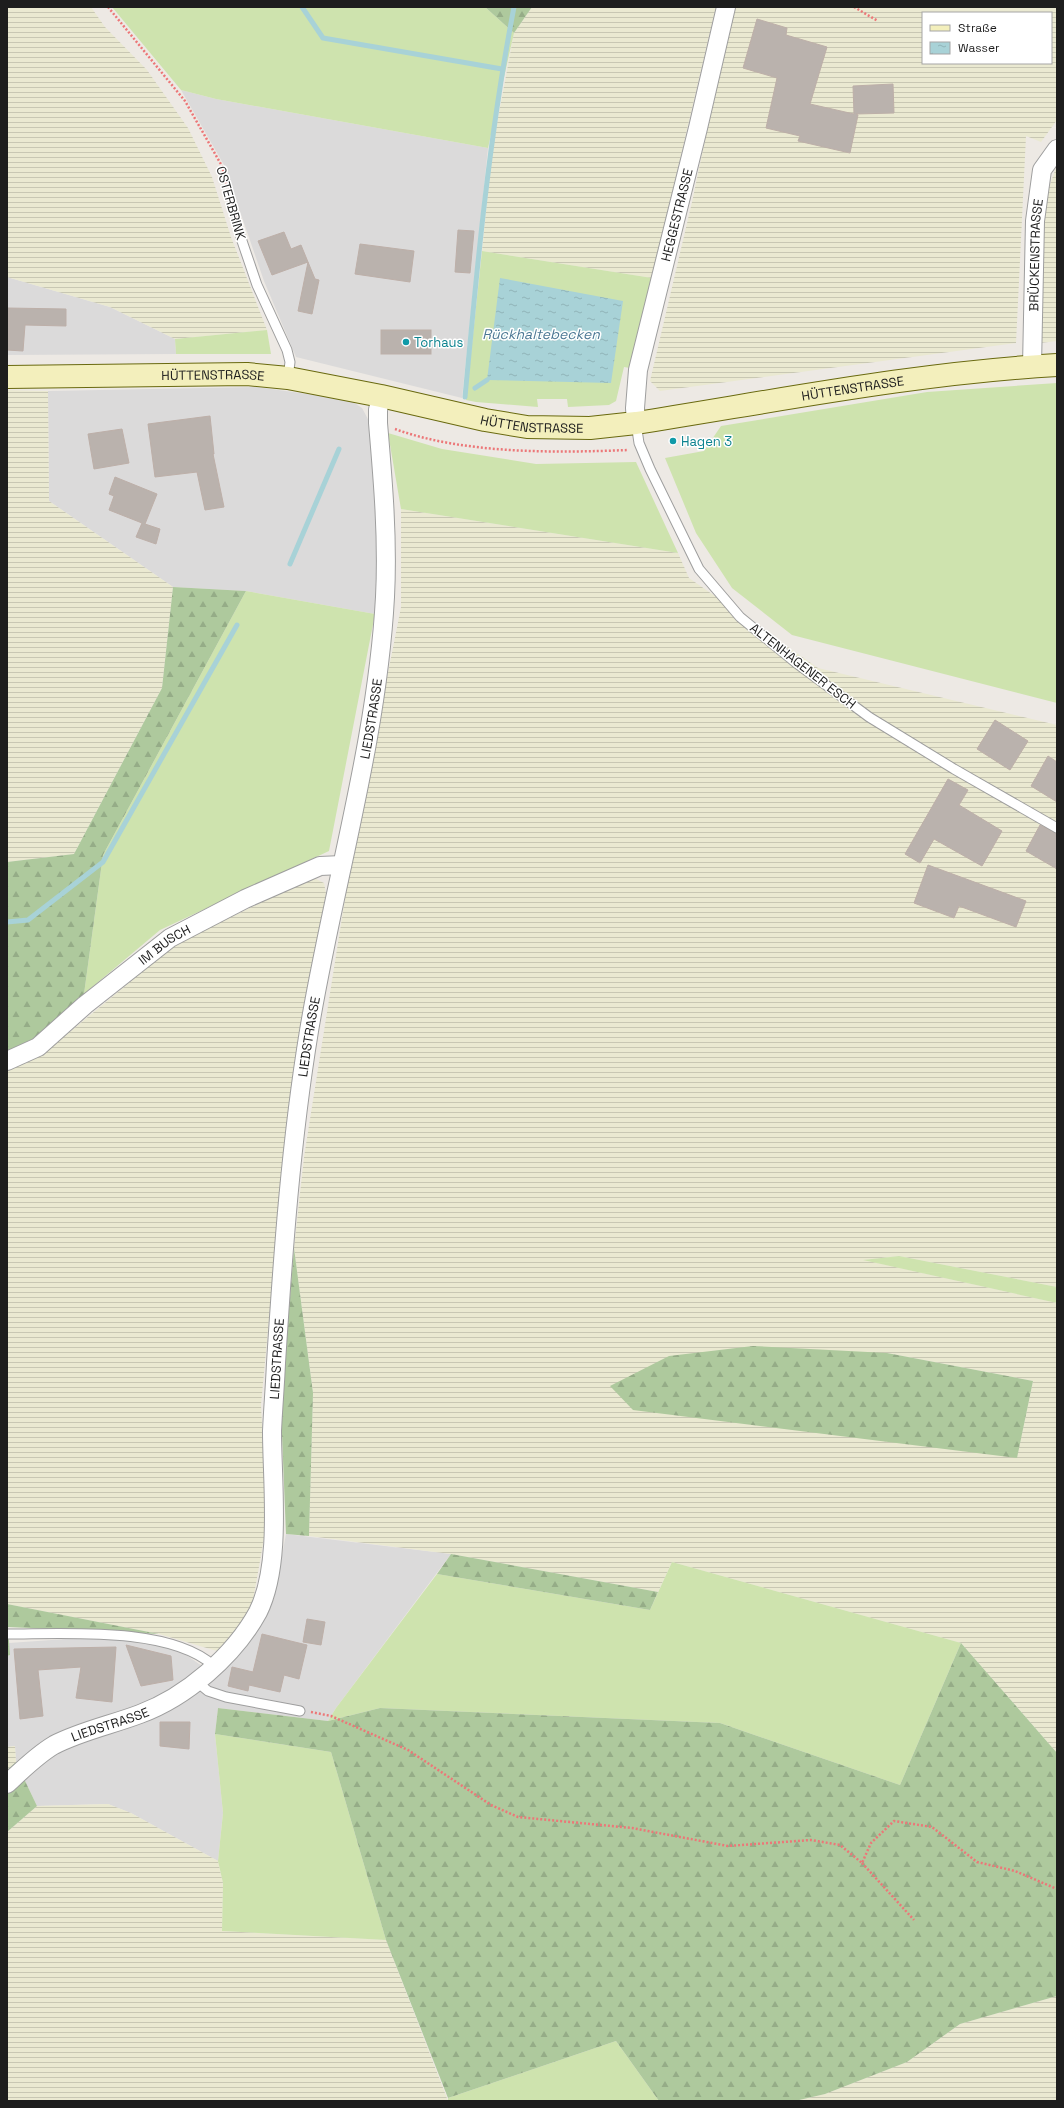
<svg xmlns="http://www.w3.org/2000/svg" width="1064" height="2108" font-family="'Space Grotesk',sans-serif">
	<style>
		.residential { fill: #dbdada }
		.farmland { fill: url(#farmland-rules); fill-rule: evenodd }
		.grass { fill: #cee3ae }
		.forest { fill: url(#forest-firs) }
		.water { fill: url(#water-ripples) }
		.lines { fill: none; stroke-linecap: round; stroke-linejoin: round }
		.stream { stroke: #a8d2d7; stroke-width: 5 }
		.building { fill: #bab2ad; stroke: #bdafa8 }
		.lane-casing { stroke: #9e9e9e; stroke-width: 11 }
		.street-casing { stroke: #9e9e9e; stroke-width: 20 }
		.secondary-casing { stroke: #69690f; stroke-width: 24 }
		.path { stroke: #ec7778; stroke-width: 2.5; stroke-dasharray: 2 2; stroke-linecap: butt }
		.lane { stroke: #fff; stroke-width: 9 }
		.street { stroke: #fff; stroke-width: 18 }
		.secondary { stroke: #f3efbc; stroke-width: 22 }
		.culture-dot { fill: #0f9aa8; stroke: #fff; stroke-width: 1.5 }
		.labels { text-anchor: middle; dominant-baseline: central; stroke-width: 3; stroke-linejoin: round; paint-order: stroke }
		.street-label { font-size: 13px; fill: #1d1d1d; stroke: #fff }
		.culture-label { font-size: 13px; fill: #0d838f; stroke: #fff; text-anchor: start }
		.water-label { font-size: 14px; font-style: italic; fill: #4c7894; stroke: #fff }
	</style>
	<defs>
		<pattern id="farmland-rules" width="6" height="5" patternUnits="userSpaceOnUse"><rect width="6" height="5" fill="#eae9d1"/><path d="M0 2.5h6" fill="none" stroke="#c8c7b3"/></pattern>
		<pattern id="forest-firs" width="22" height="20" patternUnits="userSpaceOnUse"><rect width="22" height="20" fill="#aec99d"/><path d="M5 1l3.5 6h-7zM16 11l3.5 6h-7z" fill="#95ac87"/></pattern>
		<pattern id="water-ripples" width="26" height="14" patternUnits="userSpaceOnUse"><rect width="26" height="14" fill="#a8d2d7"/><path d="M2 4q2-2 4 0t4 0M15 11q2-2 4 0t4 0" fill="none" stroke="#90b4b8"/></pattern>
	</defs>
	<rect width="100%" height="100%" fill="#ede9e4"/>
	<g class="residential">
		<polygon points="181,90 216,99 488,148 462,398 296,357 264,281 224,165"/>
		<polygon points="7,277 110,307 175,339 176,354 7,355"/>
		<polygon points="257,387 350,400 362,408 369,421 378,502 375,614 246,591 173,587 49,501 48,391"/>
		<polygon points="286,1534 451,1554 336,1708 328,1721 218,1708 215,1734 223,1813 218,1861 131,1813 108,1804 37,1806 16,1762 15,1746 7,1747 7,1656 10,1655 9,1643 80,1638 152,1642 185,1654 199,1664 219,1674 274,1599"/>
	</g>
	<g class="farmland">
		<polygon points="7,7 91,7 105,27 147,70 188,128 212,177 231,237 267,330 175,339 110,307 7,277"/>
		<polygon points="532,7 716,7 652,278 482,251 492,150 514,33"/>
		<path d="M 733,7 L 1057,7 L 1057,120 L 1041,142 L 1026,136 L 1016,343 L 660,391 L 650,381 L 692,202 ZM 923,13 L 1051,13 L 1051,63 L 923,63 Z"/>
		<polygon points="1057,165 1057,341 1040,343 1045,198"/>
		<polygon points="7,390 48,391 49,501 173,587 162,688 74,854 7,862"/>
		<path d="M 401,509 L 678,553 L 689,578 L 818,668 L 1057,725 L 1057,1287 L 899,1256 L 864,1260 L 1057,1303 L 1057,1753 L 961,1643 L 672,1562 L 658,1592 L 451,1554 L 309,1536 L 313,1393 L 294,1248 L 304,1157 L 351,861 L 401,607 ZM 887,1353 L 1033,1381 L 1017,1457 L 1017,1458 Z"/>
		<polygon points="316,879 324,883 326,893 288,1114 261,1405 267,1521 253,1601 247,1617 217,1651 159,1634 7,1604 7,1068 42,1055 176,944 299,884"/>
		<polygon points="15,1746 16,1762 7,1770 7,1747"/>
		<polygon points="108,1804 131,1813 218,1861 223,1883 222,1931 386,1940 448,2101 7,2101 7,1832 37,1806"/>
		<polygon points="1057,1996 1057,2101 795,2101 825,2094 907,2062 960,2024"/>
	</g>
	<g class="grass">
		<polygon points="112,7 485,7 514,33 488,148 216,99 181,90"/>
		<polygon points="482,251 652,278 630,368 624,367 616,401 609,405 568,407 567,399 537,399 538,407 476,402 466,400"/>
		<polygon points="267,330 271,354 176,354 175,339"/>
		<polygon points="1057,383 1057,703 792,635 732,588 696,533 665,458 704,451 721,426 927,392"/>
		<polygon points="388,433 442,449 536,464 636,462 678,553 401,509"/>
		<polygon points="246,591 375,614 329,851 160,930 84,994 103,855"/>
		<polygon points="899,1256 1057,1287 1057,1303 863,1260"/>
		<polygon points="672,1562 961,1643 900,1785 720,1723 380,1708 328,1721 336,1708 437,1574 650,1610"/>
		<polygon points="215,1734 331,1752 386,1940 222,1931 223,1883 218,1861 223,1813"/>
		<polygon points="616,2041 659,2101 448,2101 448,2098"/>
	</g>
	<g class="forest">
		<polygon points="485,7 532,7 514,33"/>
		<polygon points="173,587 246,591 103,855 84,994 37,1037 7,1051 7,862 74,854 162,688"/>
		<polygon points="294,1248 313,1393 309,1536 286,1534 281,1409"/>
		<polygon points="753,1346 887,1353 1033,1381 1017,1458 633,1410 610,1386 669,1356"/>
		<polygon points="451,1554 658,1592 650,1610 437,1574"/>
		<polygon points="7,1604 159,1634 8,1627 10,1655 7,1656"/>
		<polygon points="961,1643 1057,1753 1057,1996 960,2024 907,2062 825,2094 795,2101 659,2101 616,2041 448,2098 386,1940 331,1752 215,1734 218,1708 328,1721 380,1708 720,1723 900,1785"/>
		<polygon points="16,1762 37,1806 7,1832 7,1770"/>
	</g>
	<polygon class="water" points="500,278 623,301 611,383 487,380"/>
	<g class="lines">
		<g class="stream">
			<polyline points="302,7 323,38 502,69"/>
			<polyline points="475,388 487,380"/>
			<path d="M 465,397 C 477,267 489,136 514,7"/>
			<polyline points="290,564 339,449"/>
			<polyline points="7,922 28,920 103,862 237,625"/>
		</g>
	</g>
	<g class="building">
		<polygon points="757,19 787,28 786,35 827,47 810,104 854,114 853,86 893,84 894,113 856,114 858,115 850,153 798,141 800,136 766,128 777,78 743,68"/>
		<polygon points="458,230 474,231 470,273 455,272"/>
		<polygon points="284,232 291,249 301,245 315,279 319,280 312,314 298,311 308,262 272,275 258,241"/>
		<polygon points="360,244 414,251 410,282 355,274"/>
		<polygon points="7,308 66,309 66,326 25,325 23,351 7,350"/>
		<rect x="381" y="330" width="50" height="24"/>
		<polygon points="210,416 214,454 213,454 224,507 205,510 197,472 155,477 148,424"/>
		<polygon points="122,429 129,463 94,469 88,434"/>
		<polygon points="115,477 157,494 145,524 160,529 156,544 136,537 142,523 109,510 114,496 109,494"/>
		<polygon points="995,720 1028,741 1010,770 977,749"/>
		<polygon points="1048,756 1057,762 1057,802 1031,786"/>
		<polygon points="948,779 968,790 959,805 1002,831 982,866 934,839 920,863 905,854"/>
		<polygon points="1040,825 1057,834 1057,869 1026,851"/>
		<polygon points="928,865 1026,901 1016,927 959,906 954,918 914,903"/>
		<polygon points="307,1619 325,1622 321,1645 303,1642"/>
		<polygon points="262,1634 307,1645 299,1679 284,1675 280,1692 249,1685 248,1691 228,1686 232,1667 253,1672"/>
		<polygon points="126,1645 171,1656 173,1680 141,1686"/>
		<polygon points="116,1647 112,1702 76,1698 81,1667 38,1670 43,1716 20,1719 14,1649"/>
		<polygon points="160,1722 190,1722 189,1749 160,1746"/>
	</g>
	<g class="lines">
		<g class="lane-casing">
			<g id="lane">
				<polyline points="241,238 257,285 287,350 290,362 288,378"/>
				<polyline points="636,423 639,443 650,469 699,569 740,617 795,662 869,717 954,769 1057,828"/>
				<path d="M 7,1634 C 64,1634 170,1626 214,1666"/>
				<polyline points="197,1682 208,1691 226,1697 300,1711"/>
			</g>
		</g>
		<g class="street-casing">
			<g id="street">
				<path id="s1" d="M 1032,366 L 1035,221 L 1042,170 L 1057,149"/>
				<path id="s2" d="M 636,423 L 635,408 L 638,370 L 698,128 L 726,7"/>
				<path id="s3" d="M 7,1061 L 38,1047 L 85,1005 L 170,938 L 245,899 L 320,866 L 342,865"/>
				<path id="s4" d="M 7,1784 C 22,1770 37,1755 54,1745 C 81,1731 111,1725 140,1714 C 186,1697 234,1656 258,1612 C 282,1564 272,1484 272,1431 C 273,1409 275,1386 276,1363 C 283,1252 291,1141 309,1031 C 333,886 377,744 385,597 C 388,539 383,481 378,423 L 378,410 L 381,396"/>
			</g>
		</g>
		<g class="secondary-casing">
			<g id="secondary">
				<path id="s5" d="M 7,377 L 247,374 L 288,378 L 381,396 L 485,420 L 527,427 L 590,428 L 636,423 C 776,401 916,373 1057,365"/>
			</g>
		</g>
		<g class="path">
			<polyline points="108,7 185,101 222,166 238,226"/>
			<polyline points="854,7 878,21"/>
			<path d="M 395,429 C 464,454 555,453 628,450"/>
			<polyline points="311,1712 331,1716 408,1750 491,1805 518,1817 632,1828 728,1846 811,1840 840,1845 862,1863 871,1843 894,1821 932,1827 977,1862 1015,1871 1057,1889"/>
			<polyline points="862,1863 914,1920"/>
		</g>
		<use href="#lane" class="lane"/>
		<use href="#street" class="street"/>
		<use href="#secondary" class="secondary"/>
	</g>
	<g class="culture-dot">
		<circle cx="406" cy="342" r="4"/>
		<circle cx="673" cy="441" r="4"/>
	</g>
	<g class="labels">
		<g class="street-label">
			<text transform="translate(231 203) rotate(74)">OSTERBRINK</text>
			<text stroke="none"><textPath href="#s2" startOffset="213">HEGGESTRASSE</textPath></text>
			<text stroke="none"><textPath href="#s1" startOffset="111">BRÜCKENSTRASSE</textPath></text>
			<text stroke="none"><textPath href="#s5" startOffset="206">HÜTTENSTRASSE</textPath></text>
			<text stroke="none"><textPath href="#s5" startOffset="854">HÜTTENSTRASSE</textPath></text>
			<text stroke="none"><textPath href="#s5" startOffset="530">HÜTTENSTRASSE</textPath></text>
			<text transform="translate(803 666) rotate(38)">ALTENHAGENER ESCH</text>
			<text stroke="none"><textPath href="#s4" startOffset="1215">LIEDSTRASSE</textPath></text>
			<text stroke="none"><textPath href="#s3" startOffset="197">IM BUSCH</textPath></text>
			<text stroke="none"><textPath href="#s4" startOffset="891">LIEDSTRASSE</textPath></text>
			<text stroke="none"><textPath href="#s4" startOffset="567">LIEDSTRASSE</textPath></text>
			<text stroke="none"><textPath href="#s4" startOffset="121">LIEDSTRASSE</textPath></text>
		</g>
		<g class="culture-label">
			<text x="414" y="342">Torhaus</text>
			<text x="681" y="441">Hagen 3</text>
		</g>
		<g class="water-label">
			<text x="541" y="334">Rückhaltebecken</text>
		</g>
	</g>
	<rect width="1064" height="2108" fill="none" stroke="#1d1d1d" stroke-width="16"/>
	<rect x="922" y="12" width="130" height="52" fill="#ffffff" stroke="#a5a5a5"/>
	<rect x="930" y="25" width="20" height="6" fill="#f3efbc" stroke="#a5a5a5"/>
	<text x="958" y="32" font-size="12" fill="#1d1d1d">Straße</text>
	<rect x="930" y="42" width="20" height="12" fill="url(#water-ripples)" stroke="#a5a5a5"/>
	<text x="958" y="52" font-size="12" fill="#1d1d1d">Wasser</text>
</svg>
